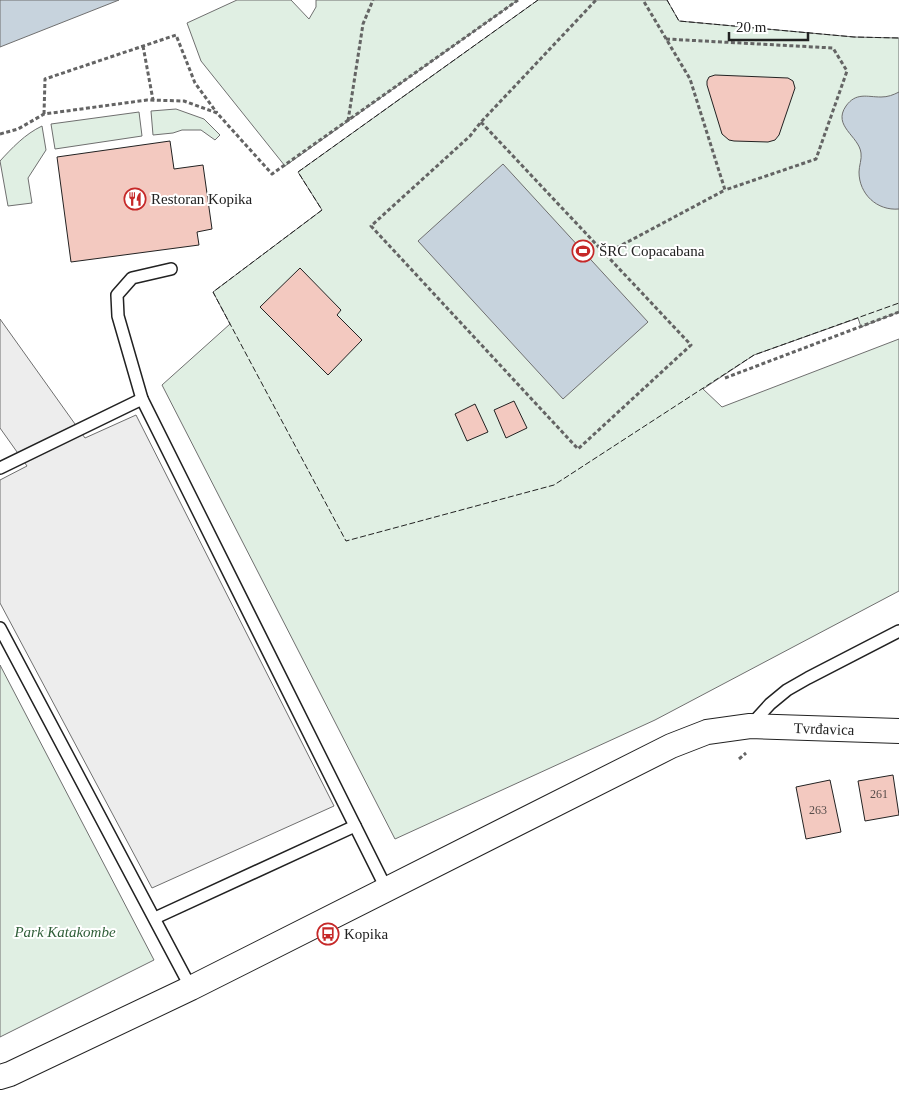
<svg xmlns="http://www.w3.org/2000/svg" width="899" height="1102" font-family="'Times New Roman',serif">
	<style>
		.green { fill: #e0efe3; stroke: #6f6f6f }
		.parking { fill: #ededed; stroke: #6f6f6f }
		.water { fill: #c7d3dd; stroke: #6f6f6f }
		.building { fill: #f3c9c0; stroke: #222 }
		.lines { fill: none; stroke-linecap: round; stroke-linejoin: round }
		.service-casing { stroke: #222; stroke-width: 14 }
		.minor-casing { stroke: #222; stroke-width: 26 }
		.path { stroke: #646464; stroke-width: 3; stroke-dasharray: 4 2.5; stroke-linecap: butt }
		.service { stroke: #fff; stroke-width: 11 }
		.minor { stroke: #fff; stroke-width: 24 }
		.fence { stroke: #222; stroke-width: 1; stroke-dasharray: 6 2.5; stroke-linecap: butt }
		.labels { text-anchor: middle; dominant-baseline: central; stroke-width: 4; stroke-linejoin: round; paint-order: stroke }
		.number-label { font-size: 12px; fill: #564c4a }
		.poi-label { font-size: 15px; fill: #222; stroke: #fff; text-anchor: start }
		.street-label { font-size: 15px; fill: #222; stroke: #fff }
		.park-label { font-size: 15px; font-style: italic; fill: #2f5e38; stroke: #fff }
	</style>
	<rect width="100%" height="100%" fill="#fff"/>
	<g class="green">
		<polygon points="237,0 291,0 309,19 316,7 316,0 518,0 285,166 201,61 187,23"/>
		<polygon points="538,0 667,0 679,21 854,37 899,38 899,312 861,327 858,318 754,355 703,389 722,407 899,339 899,591 655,720 395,839 162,385 230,324 213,292 322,210 298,172"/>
		<polygon points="176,109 204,119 220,135 215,140 201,130 182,130 173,133 153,135 151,111"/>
		<polygon points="139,112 142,136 55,149 51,124"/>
		<path d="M 42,126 L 46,150 L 28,178 L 32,203 L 8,206 L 0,161 C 12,148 25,134 42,126 Z"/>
		<polygon points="0,665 154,960 0,1037"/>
	</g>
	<polygon class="parking" points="0,319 85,438 136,415 334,806 152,888 0,603 0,480 27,466 0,428"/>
	<g class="water">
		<polygon points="0,0 119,0 0,47"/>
		<path d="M 899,92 L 899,209 C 877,211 859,194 859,172 C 859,166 862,159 861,153 C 859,136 832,126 846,106 C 856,92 867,97 881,97 C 888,97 893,95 899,92 Z"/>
		<polygon points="503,164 648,322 563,399 418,241"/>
	</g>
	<g class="building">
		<polygon points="715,75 788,78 793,81 795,88 779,135 775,140 768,142 734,141 729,140 722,134 707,85 707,81 709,77"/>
		<polygon points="170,141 174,169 203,165 212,229 197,232 199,245 71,262 57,157"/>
		<polygon points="300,268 341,310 337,315 362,340 328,375 260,307"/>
		<polygon points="514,401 527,428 506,438 494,410"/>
		<polygon points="475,404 488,432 467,441 455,414"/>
		<polygon points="893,775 899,815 865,821 858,781"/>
		<polygon points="830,780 841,832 806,839 796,787"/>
	</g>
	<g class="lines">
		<g class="service-casing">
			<g id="service">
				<polyline points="142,399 118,316 117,295 132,278 171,269"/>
				<polyline points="0,468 142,399 387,890"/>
				<polyline points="0,628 191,988"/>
				<polyline points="750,726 770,704 787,690 808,678 899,631"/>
				<polyline points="155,918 355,826"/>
			</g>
		</g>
		<g class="minor-casing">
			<polyline id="minor" points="0,1077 10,1074 191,988 671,746 707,732 750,726 899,731"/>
		</g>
		<g class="path">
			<polyline points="666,39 833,48 847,71 816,159 725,190"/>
			<polyline points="143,46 153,100"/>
			<polyline points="44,114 45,79 176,35 195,83 217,113"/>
			<polyline points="348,121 363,24 373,0"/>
			<polyline points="481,122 691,345 578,449 371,226 470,136 481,122 596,0"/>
			<polyline points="0,134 18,129 44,114 147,100 184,101 217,113 272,174 518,0"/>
			<polyline points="605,254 725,190 690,79 643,0"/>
			<polyline points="725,378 899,312"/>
			<polyline points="739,759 746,753"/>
		</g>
		<use href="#service" class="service"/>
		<use href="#minor" class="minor"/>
		<g class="fence">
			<polyline points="538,0 298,172 322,210 213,292 346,541 554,485 754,355 899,303"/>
			<polyline points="667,0 679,21 854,37 899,38"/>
		</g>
	</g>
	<defs>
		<g id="restaurant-ring" transform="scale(1.125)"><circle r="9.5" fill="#fff" stroke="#c62828" stroke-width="1.5"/><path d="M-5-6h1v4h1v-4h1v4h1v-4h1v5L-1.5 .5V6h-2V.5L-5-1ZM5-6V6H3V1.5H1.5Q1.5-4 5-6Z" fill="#c62828"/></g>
		<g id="stadium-ring" transform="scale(1.125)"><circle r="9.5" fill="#fff" stroke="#c62828" stroke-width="1.5"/><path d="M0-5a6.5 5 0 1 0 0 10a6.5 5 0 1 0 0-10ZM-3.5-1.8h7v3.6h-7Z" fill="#c62828"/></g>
		<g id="bus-ring" transform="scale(1.125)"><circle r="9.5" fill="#fff" stroke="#c62828" stroke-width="1.5"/><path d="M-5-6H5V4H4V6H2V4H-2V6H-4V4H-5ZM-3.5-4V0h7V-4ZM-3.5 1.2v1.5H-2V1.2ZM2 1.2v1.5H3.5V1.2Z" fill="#c62828"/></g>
	</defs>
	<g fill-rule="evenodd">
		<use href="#restaurant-ring" x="135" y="199"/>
		<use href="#stadium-ring" x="583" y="251"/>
		<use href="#bus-ring" x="328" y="934"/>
	</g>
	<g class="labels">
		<g class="number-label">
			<text x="879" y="794">261</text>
			<text x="818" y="810">263</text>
		</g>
		<g class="poi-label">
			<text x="151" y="199">Restoran Kopika</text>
			<text x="599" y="251">ŠRC Copacabana</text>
			<text x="344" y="934">Kopika</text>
		</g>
		<g class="street-label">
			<text transform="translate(824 729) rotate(2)">Tvrđavica</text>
		</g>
		<g class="park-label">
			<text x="65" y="932">Park Katakombe</text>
		</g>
	</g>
	<path d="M729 32v8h79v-8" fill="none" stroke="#222222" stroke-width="2.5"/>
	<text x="736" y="32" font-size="15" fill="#222222" stroke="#ffffff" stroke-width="4" paint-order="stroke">20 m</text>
</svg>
